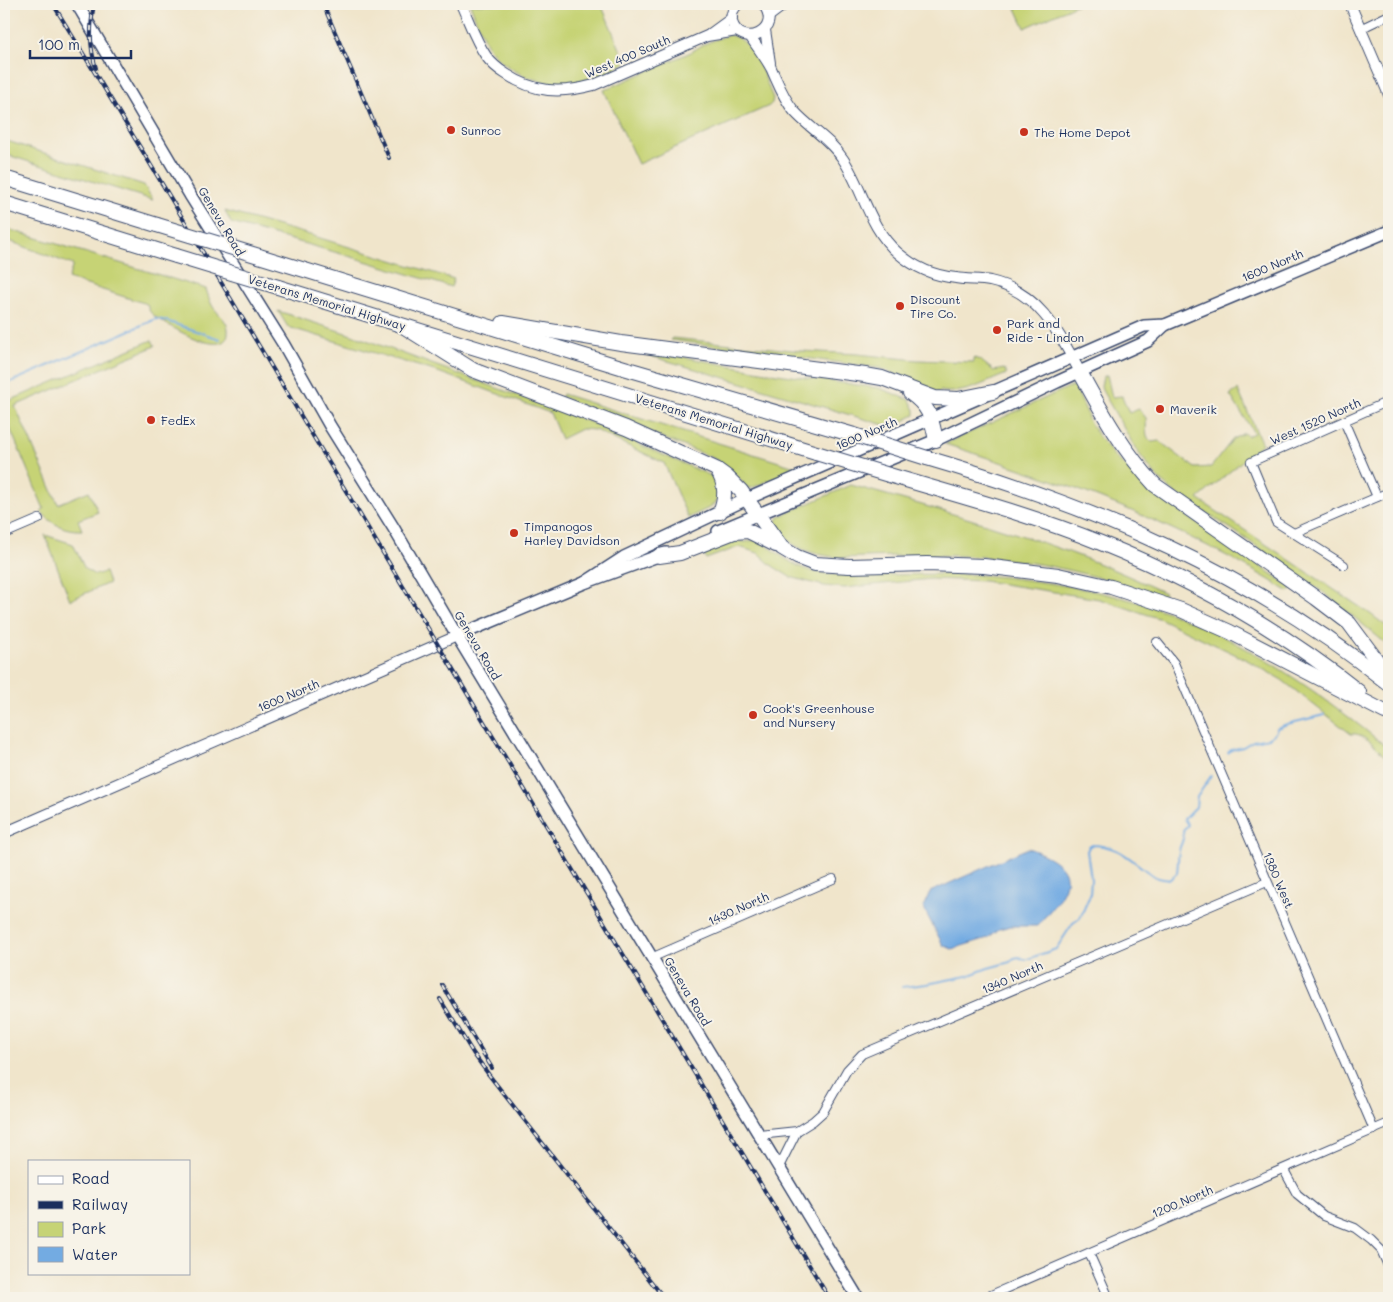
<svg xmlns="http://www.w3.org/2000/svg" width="1393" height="1302" font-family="Mali,sans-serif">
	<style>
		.green { fill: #c6d375; stroke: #70816a }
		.water { fill: #73abe2; stroke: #476da0 }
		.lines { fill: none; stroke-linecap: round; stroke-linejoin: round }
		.stream { stroke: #73abe2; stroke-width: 2 }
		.minor-casing { stroke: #3b4a6e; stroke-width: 10 }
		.tertiary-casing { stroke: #3b4a6e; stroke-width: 12 }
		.secondary-casing { stroke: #3b4a6e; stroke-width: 14 }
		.motorway-casing { stroke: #3b4a6e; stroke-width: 16 }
		.minor { stroke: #fff; stroke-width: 8 }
		.tertiary { stroke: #fff; stroke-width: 10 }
		.secondary { stroke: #fff; stroke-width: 11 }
		.motorway { stroke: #fff; stroke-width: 14 }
		.rail-casing { stroke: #1b2f5e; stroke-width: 4 }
		.rail { stroke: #f7f3e8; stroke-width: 2; stroke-dasharray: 5.5; stroke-linecap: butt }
		.motorway-bridge-casing { stroke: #3b4a6e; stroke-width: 16; stroke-linecap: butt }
		.motorway-bridge { stroke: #fff; stroke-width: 14 }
		.poi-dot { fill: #c8321e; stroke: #f7f3e8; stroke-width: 2 }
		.labels { text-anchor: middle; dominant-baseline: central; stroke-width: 4; stroke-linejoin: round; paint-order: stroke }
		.street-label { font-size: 12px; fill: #1b2f5e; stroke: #f7f3e8 }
		.poi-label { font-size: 12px; fill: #1b2f5e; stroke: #f7f3e8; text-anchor: start }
	</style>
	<rect width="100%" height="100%" fill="#f7f3e8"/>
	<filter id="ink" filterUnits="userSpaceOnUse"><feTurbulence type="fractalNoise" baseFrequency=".02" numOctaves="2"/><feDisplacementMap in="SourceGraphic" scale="10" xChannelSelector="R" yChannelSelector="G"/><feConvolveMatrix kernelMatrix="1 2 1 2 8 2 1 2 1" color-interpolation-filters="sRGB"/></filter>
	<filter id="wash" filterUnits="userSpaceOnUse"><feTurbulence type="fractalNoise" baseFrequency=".0096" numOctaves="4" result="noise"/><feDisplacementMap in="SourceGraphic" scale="20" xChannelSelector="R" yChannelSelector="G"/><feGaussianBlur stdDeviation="1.12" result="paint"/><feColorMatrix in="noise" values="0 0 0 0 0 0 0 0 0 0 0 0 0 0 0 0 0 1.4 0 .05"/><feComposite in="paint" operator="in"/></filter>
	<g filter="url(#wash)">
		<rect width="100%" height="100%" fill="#f0e5cb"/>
		<g class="green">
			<path d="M 470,4 L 601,4 L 626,63 C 609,70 591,80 572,83 C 544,87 507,73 490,49 C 481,35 476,19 470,4 Z"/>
			<polygon points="1014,4 1078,4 1025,28"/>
			<path d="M 728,35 C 756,38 763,77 773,98 L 772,103 L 769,106 L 638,164 L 604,90 L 691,52 L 704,44 Z"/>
			<polygon points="4,140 144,185 153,200 4,154"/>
			<polygon points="225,211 310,235 454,279 451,287 345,255 231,223"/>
			<path d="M 4,228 L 206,289 C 208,295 210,302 213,307 C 218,314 227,320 228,329 C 231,365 162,323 152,314 C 149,311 148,308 147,304 L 68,279 L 73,265 L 4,239 Z"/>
			<polygon points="278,311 358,337 636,439 638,444 714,477 719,484 718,500 709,508 688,518 664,463 595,430 581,429 561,439 550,413 438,372 288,327"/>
			<path d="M 672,338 L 801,351 L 857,354 L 917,360 L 974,362 L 974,358 L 980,360 L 994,371 L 1004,369 L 1007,374 C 985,382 963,396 940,391 L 939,393 C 919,386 901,375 879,368 L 670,340 Z"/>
			<path d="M 152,340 L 155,346 L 15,406 L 58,504 L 89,491 L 98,512 L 78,520 L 82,530 C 66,531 50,524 41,511 L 44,509 L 4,414 L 4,403 Z"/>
			<polygon points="634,351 673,355 777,374 879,388 910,400 915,410 915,415 891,427"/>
			<path d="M 1107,375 L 1112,397 L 1122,396 L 1129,413 L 1139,409 L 1146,418 C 1147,427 1144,437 1152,442 L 1159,441 L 1195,468 L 1211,467 L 1233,439 L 1244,433 L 1247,436 L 1254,433 L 1230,395 L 1238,390 L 1262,444 L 1198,499 L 1369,613 L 1389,628 L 1389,646 L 1327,595 L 1233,530 L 1172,491 L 1157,477 L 1137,451 L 1103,392 L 1101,386 L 1103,377 Z"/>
			<path d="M 1069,387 L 1075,387 L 1087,413 L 1088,419 L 1099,437 L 1116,458 L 1168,503 L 1292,588 L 1289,592 C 1182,524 1064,482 945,444 Z"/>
			<path d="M 562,394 L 798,468 L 752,488 L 747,488 C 737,474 726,465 711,457 L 561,397 Z"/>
			<path d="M 851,485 C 958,515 1065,544 1165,593 L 1163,597 C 1105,578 1046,562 985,557 C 937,554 889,556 841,558 C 817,555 784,549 776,522 L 780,516 Z"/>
			<polygon points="45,535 73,544 85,569 95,575 105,572 109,583 70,600"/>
			<path d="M 758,538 C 774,550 785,561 805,569 C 826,577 850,574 872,575 C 916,575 960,572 1004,577 C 1061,584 1119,593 1173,614 C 1253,645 1323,695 1389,749 L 1389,761 C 1379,751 1366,732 1351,734 L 1282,680 L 1247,660 L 1161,619 L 1099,599 L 984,581 L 930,579 L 845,588 L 824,586 L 790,577 L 771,565 L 758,553 L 739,547 L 706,559 L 702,551 L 732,539 C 742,543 748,543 758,538 Z"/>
		</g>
		<path class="water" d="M 1028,848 C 1086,869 1069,889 1037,926 L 1011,926 L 999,929 L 988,938 L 952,949 L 943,945 L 923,907 L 930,892 Z"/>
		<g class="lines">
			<g class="stream">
				<polyline points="4,385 156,319 163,320 220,339"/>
				<polyline points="1228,753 1231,750 1243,747 1253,741 1269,738 1275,733 1277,728 1287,724 1324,715"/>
				<path d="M 902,987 L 927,984 L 967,976 L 988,968 L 1010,962 L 1014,958 L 1019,957 L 1025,960 L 1056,949 L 1073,923 L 1080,918 L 1090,895 L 1091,879 L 1087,851 L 1090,845 C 1122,845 1130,861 1154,876 C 1158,879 1164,879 1169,880 L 1177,873 C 1178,866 1178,852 1180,847 C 1183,840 1184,837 1183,830 L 1188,825 L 1184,819 L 1196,807 L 1197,797 L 1211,776"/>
			</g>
		</g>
	</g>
	<g filter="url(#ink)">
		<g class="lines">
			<g class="minor-casing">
				<g id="minor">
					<polyline points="1360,29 1389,15"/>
					<polyline points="1344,421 1377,497"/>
					<polyline points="1294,533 1389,492"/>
					<polyline points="4,534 39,519"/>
					<polyline points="1344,565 1276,522 1251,462 1389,401"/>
					<polyline points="1157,642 1174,663 1374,1130"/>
					<polyline points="651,958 833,879"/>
					<polyline points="759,1135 797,1131 813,1121 823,1112 847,1070 862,1054 1267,882"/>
					<polyline points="779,1167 797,1131"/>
					<polyline points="1284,1170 1297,1194 1324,1216 1355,1228 1371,1240 1381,1250 1389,1268"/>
					<polyline points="1089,1253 1109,1298"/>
					<polyline points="984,1298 1389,1123"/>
				</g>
			</g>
			<g class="tertiary-casing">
				<g id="tertiary">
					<path d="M 461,4 C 469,21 475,40 486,56 C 491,63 498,69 506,74 C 535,93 560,94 594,85 L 707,36 L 737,31"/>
					<path d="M 738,4 C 733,9 730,15 732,22 C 741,50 784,31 763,4"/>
					<polyline points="1350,4 1389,95"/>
					<polyline points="769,16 785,4"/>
					<polyline points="765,30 770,63"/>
					<polyline points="710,34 732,18"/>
					<path d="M 750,36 C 757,47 765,57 771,68 C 778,83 783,98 794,111 C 809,128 830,139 843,159 C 863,189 869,228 898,253 C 914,267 935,276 956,278 C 967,280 979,279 990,281 C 1038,291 1059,333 1080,372"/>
					<polyline points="4,833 457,636"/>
				</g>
			</g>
			<g class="secondary-casing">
				<g id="secondary">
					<polyline points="77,4 190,195 284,345 330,426 393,527 457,636 858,1298"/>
					<polyline points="718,531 936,440 1057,382 1148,341 1165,325"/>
					<polyline points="584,583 624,557 747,499 1144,326 1165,325 1389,231"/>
					<polyline points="457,636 584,583 666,553"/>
				</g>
			</g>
			<g class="motorway-casing">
				<g id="motorway">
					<polyline points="4,178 157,225"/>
					<polyline points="4,203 176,256"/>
					<polyline points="259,256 624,368 854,435"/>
					<polyline points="278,287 816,453"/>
					<polyline points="503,323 621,343 865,375 882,378 935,398 958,399 993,392"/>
					<polyline points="403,326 473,370 626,428 716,469 727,477 741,491 782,548 797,557 815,564 849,566 927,564 984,566 1058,575 1111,587 1181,610 1230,632 1385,712"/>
					<path d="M 1080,372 C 1102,412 1123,451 1155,485 L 1316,598 L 1349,623 L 1389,677"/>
					<path d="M 910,393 C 930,407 931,417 936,440"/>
					<path d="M 927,458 C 1098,508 1249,572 1389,684"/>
					<path d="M 717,470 C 726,484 726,497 720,512"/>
					<path d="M 889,475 C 960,496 1032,515 1101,543 C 1193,580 1282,631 1359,692"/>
					<polyline points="659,556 680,553 734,532 748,531 776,545"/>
				</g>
			</g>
			<use href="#minor" class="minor"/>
			<use href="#tertiary" class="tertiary"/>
			<use href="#secondary" class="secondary"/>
			<use href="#motorway" class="motorway"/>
			<g class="rail-casing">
				<g id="rail">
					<polyline points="53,4 143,152 829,1298"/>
					<path d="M 94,4 C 90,26 89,46 96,68"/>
					<polyline points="323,4 389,158"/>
					<polyline points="108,6 113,4"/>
					<polyline points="442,985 492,1068"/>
					<polyline points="440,999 473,1053 489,1075 664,1298"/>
				</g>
			</g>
			<use href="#rail" class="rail"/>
			<g class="motorway-bridge-casing">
				<g id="motorway-bridge">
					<polyline points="157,225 259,256"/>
					<polyline points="176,256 278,287"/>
					<polyline points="854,435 927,458"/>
					<polyline points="816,453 889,475"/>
				</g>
			</g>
			<use href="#motorway-bridge" class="motorway-bridge"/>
		</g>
	</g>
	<g class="poi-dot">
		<circle cx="451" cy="130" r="5"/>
		<circle cx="1024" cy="132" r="5"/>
		<circle cx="900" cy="306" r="5"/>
		<circle cx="997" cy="330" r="5"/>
		<circle cx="1160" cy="409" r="5"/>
		<circle cx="151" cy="420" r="5"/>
		<circle cx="514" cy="533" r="5"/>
		<circle cx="753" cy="715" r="5"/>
	</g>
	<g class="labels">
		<g class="street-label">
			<text transform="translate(627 56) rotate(-23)">West 400 South</text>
			<text transform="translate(222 221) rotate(59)">Geneva Road</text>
			<text transform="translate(1272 265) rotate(-23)">1600 North</text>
			<text transform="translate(327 302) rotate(17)">Veterans Memorial Highway</text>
			<text transform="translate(714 421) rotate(17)">Veterans Memorial Highway</text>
			<text transform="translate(1315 421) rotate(-24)">West 1520 North</text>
			<text transform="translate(866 433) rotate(-23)">1600 North</text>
			<text transform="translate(478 645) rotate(59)">Geneva Road</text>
			<text transform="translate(288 695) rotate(-23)">1600 North</text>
			<text transform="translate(1279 880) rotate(67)">1380 West</text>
			<text transform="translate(738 908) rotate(-24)">1430 North</text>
			<text transform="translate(1012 977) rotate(-23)">1340 North</text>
			<text transform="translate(688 991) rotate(59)">Geneva Road</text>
			<text transform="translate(1182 1201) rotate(-23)">1200 North</text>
		</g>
		<g class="poi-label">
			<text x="461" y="130">Sunroc</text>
			<text x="1034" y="132">The Home Depot</text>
			<text x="910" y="299">Discount<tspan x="910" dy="14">Tire Co.</tspan></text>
			<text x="1007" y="323">Park and<tspan x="1007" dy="14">Ride - Lindon</tspan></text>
			<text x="1170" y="409">Maverik</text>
			<text x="161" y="420">FedEx</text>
			<text x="524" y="526">Timpanogos<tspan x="524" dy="14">Harley Davidson</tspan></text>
			<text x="763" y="708">Cook's Greenhouse<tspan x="763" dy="14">and Nursery</tspan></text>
		</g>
	</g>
	<rect width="1393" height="1302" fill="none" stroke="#f7f3e8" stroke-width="20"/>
	<rect x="28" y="1160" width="162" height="115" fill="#f7f3e8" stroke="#9fa5b1"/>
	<rect x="38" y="1176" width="25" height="8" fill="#ffffff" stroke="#9fa5b1"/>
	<text x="72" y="1184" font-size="15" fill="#1b2f5e">Road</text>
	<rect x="38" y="1201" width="25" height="8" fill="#1b2f5e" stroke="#9fa5b1"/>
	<text x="72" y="1210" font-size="15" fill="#1b2f5e">Railway</text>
	<rect x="38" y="1222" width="25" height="15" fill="#c6d375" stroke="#9fa5b1"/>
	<text x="72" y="1234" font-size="15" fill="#1b2f5e">Park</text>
	<rect x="38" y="1247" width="25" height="15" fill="#73abe2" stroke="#9fa5b1"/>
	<text x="72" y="1260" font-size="15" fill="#1b2f5e">Water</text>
	<path d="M30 50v8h101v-8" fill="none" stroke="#1b2f5e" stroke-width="2.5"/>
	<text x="38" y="50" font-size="15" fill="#1b2f5e" stroke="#f7f3e8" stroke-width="4" paint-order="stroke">100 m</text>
</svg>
